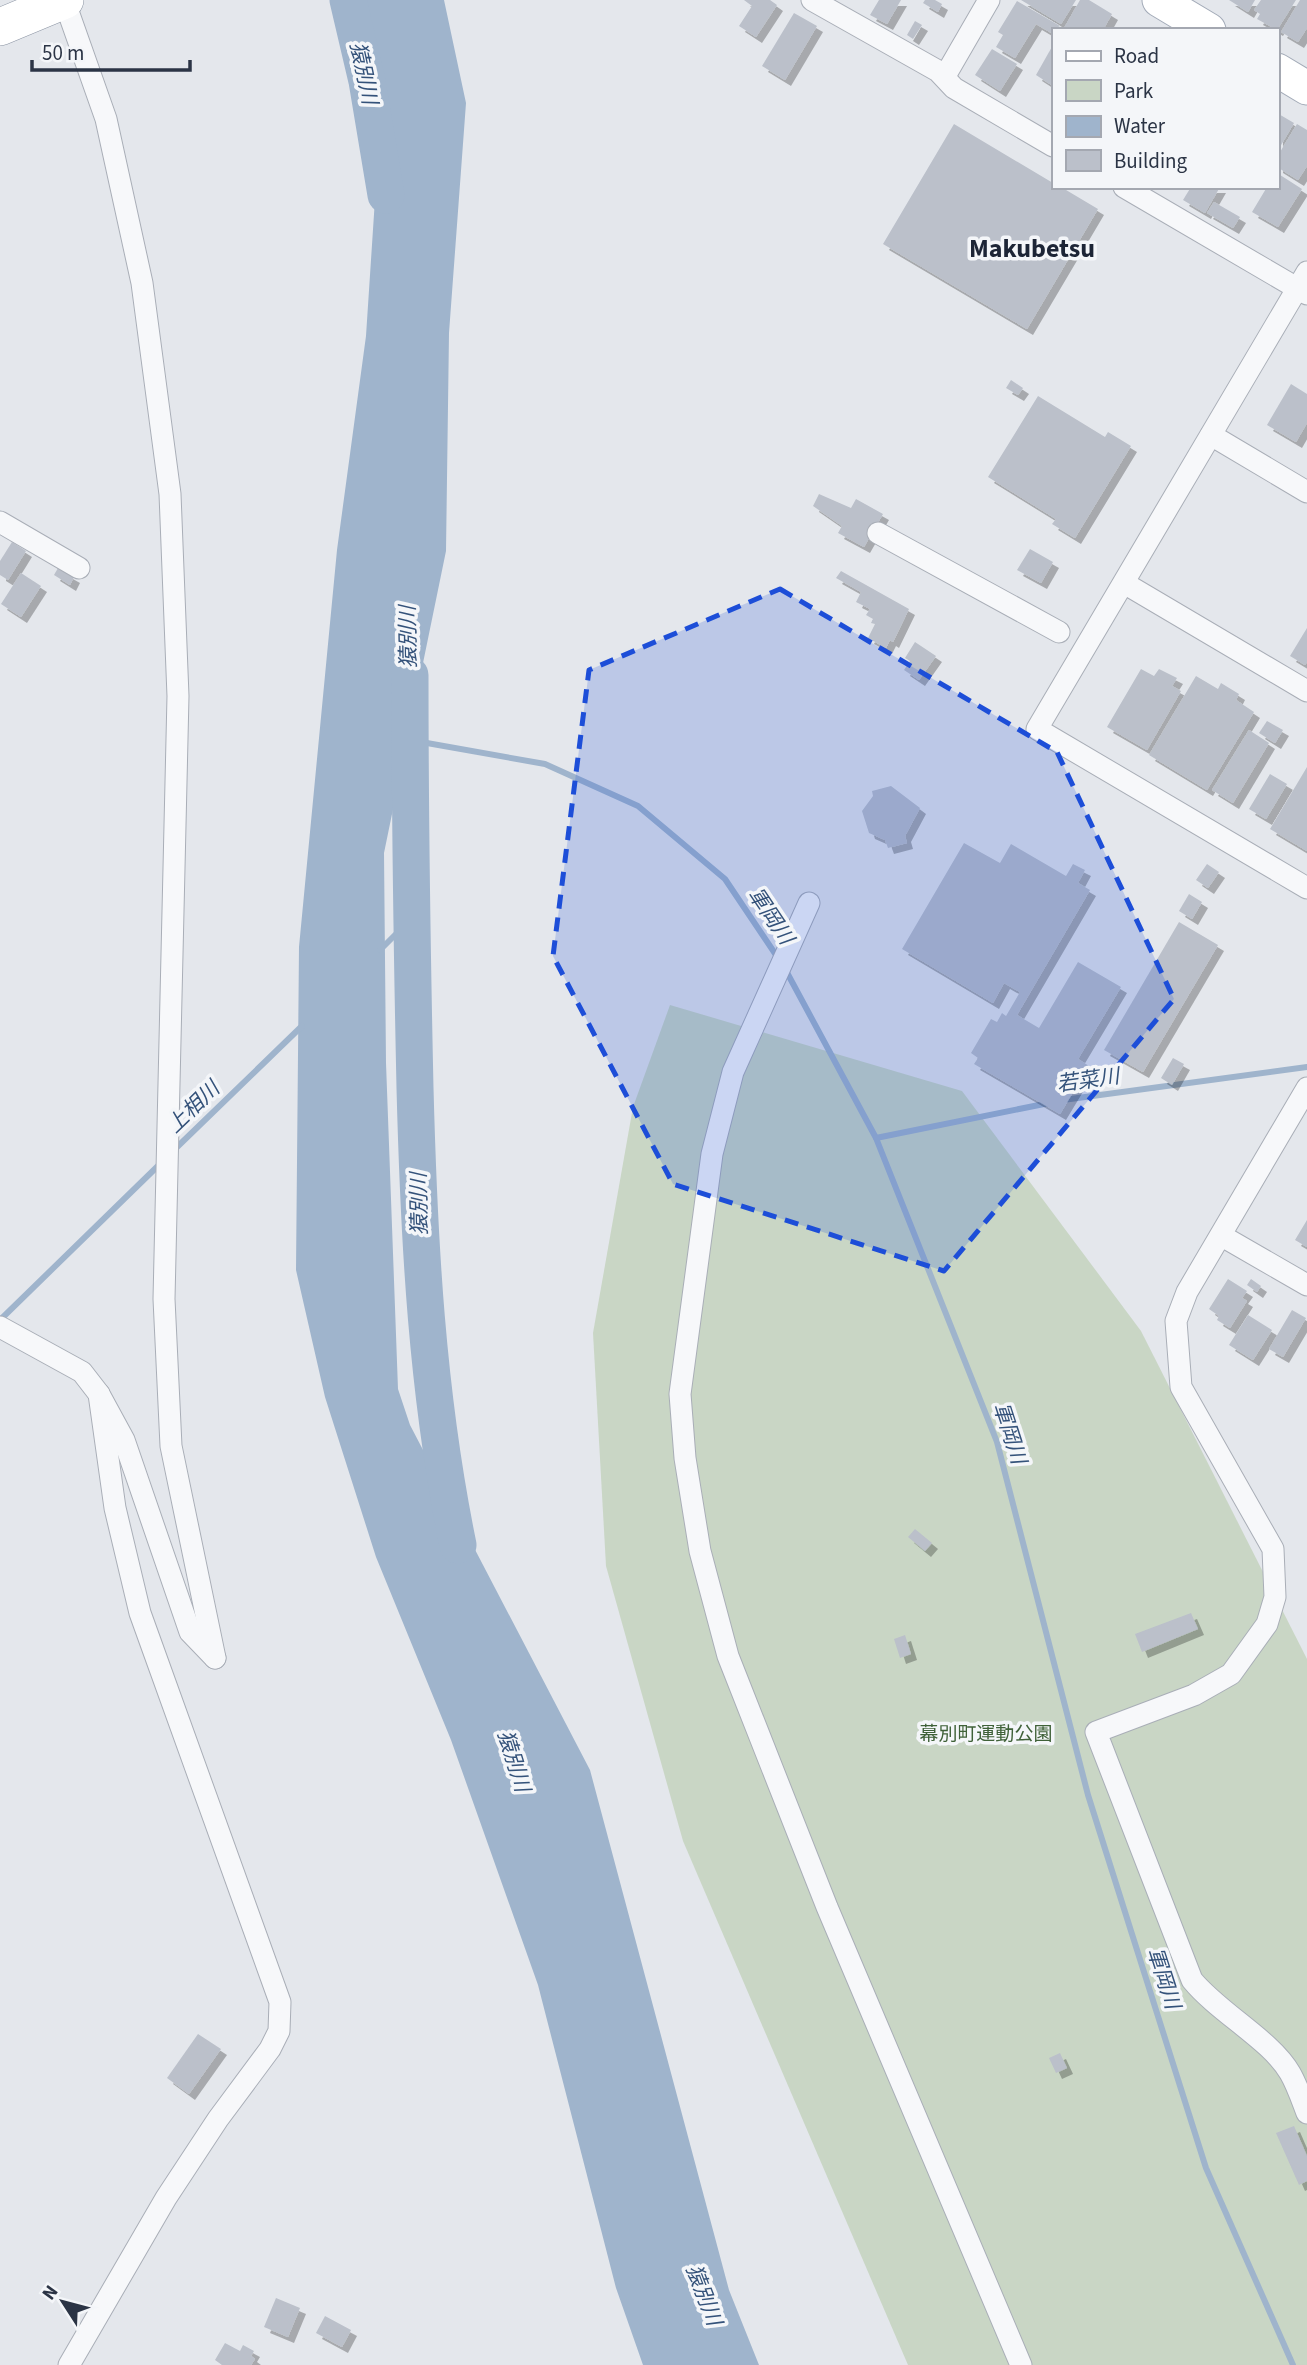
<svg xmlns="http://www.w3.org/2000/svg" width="1307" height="2365" font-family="'Source Sans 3','Noto Sans JP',sans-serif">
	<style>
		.green { fill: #c9d6c5 }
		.water { fill: #9fb4cc }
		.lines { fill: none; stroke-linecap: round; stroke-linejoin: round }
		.stream { stroke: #9fb4cc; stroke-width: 6 }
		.river { stroke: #9fb4cc; stroke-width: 37 }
		.building { fill: #bbc0ca; filter: url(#shadow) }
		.street-casing { stroke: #a9aeb7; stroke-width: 23 }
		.primary-casing { stroke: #a3abb8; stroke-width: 35 }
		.highway-casing { stroke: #8b94a3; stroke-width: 38 }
		.street { stroke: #f7f8fa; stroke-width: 21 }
		.primary { stroke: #fff; stroke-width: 33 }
		.highway { stroke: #fff; stroke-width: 37 }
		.marked { fill: #1d4ed8; fill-opacity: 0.2; stroke: #1d4ed8; stroke-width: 5; stroke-dasharray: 14 9; stroke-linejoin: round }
		.labels { text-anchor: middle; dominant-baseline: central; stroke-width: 7; stroke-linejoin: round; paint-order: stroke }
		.park-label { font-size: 19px; fill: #3f6138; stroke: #f4f6f9 }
		.water-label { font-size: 21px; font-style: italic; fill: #34527a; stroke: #f4f6f9 }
		.district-label { font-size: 26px; font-weight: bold; fill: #1d2536; stroke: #f4f6f9 }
	</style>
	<defs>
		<filter id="shadow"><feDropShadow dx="6" dy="6" stdDeviation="0" flood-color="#0004"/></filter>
	</defs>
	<rect width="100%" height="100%" fill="#e4e7ec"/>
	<polygon class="green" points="670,1005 962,1091 1141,1331 1307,1659 1307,2365 908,2365 683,1841 606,1566 593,1333 633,1107"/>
	<polygon class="water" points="365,0 444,0 466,103 449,333 446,551 384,853 386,1063 398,1389 410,1425 590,1770 729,2290 759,2365 643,2365 616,2288 538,1985 451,1740 376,1557 325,1397 296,1270 299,947 337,550 366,336 383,77"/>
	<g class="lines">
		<g class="stream">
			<polyline points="410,740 545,764 638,806 725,879 778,958"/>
			<polyline points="380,950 411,919"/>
			<polyline points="784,967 876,1138 997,1442 1088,1795 1206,2168 1293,2365"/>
			<polyline points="1063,1100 1307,1067"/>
			<polyline points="876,1138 1049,1103"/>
			<polyline points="174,1150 302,1026"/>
			<polyline points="0,1320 162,1162"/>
		</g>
		<g class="river">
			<polyline points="348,0 367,81 386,195"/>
			<path d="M 410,675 C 410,813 412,950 415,1088 C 419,1242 427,1394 458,1545"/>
		</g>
	</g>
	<g class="building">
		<polygon points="744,0 770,0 777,5 756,37 739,26 752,6"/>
		<polygon points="879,0 901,0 887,24 870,15"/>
		<polygon points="925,0 935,0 942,4 938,12 923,3"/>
		<polygon points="1021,0 1076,0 1061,24"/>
		<polygon points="1080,0 1089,0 1112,14 1103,30 1063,30"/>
		<polygon points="1229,0 1255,0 1248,12"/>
		<polygon points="1261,0 1296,0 1277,30 1257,19 1260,14 1254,10"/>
		<polygon points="1300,0 1307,0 1307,28 1298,42 1281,32"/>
		<polygon points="1017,1 1060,26 1053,30 1053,34 1036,24 1015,58 996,47 1003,35 998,32"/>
		<polygon points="794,13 817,26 785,80 762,66"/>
		<polygon points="915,21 922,25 913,39 907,35"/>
		<polygon points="1053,45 1053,86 1036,75"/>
		<polygon points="992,49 1017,64 1000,91 975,75"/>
		<polygon points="1277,113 1294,123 1277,152"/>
		<polygon points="954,124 1053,183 1053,187 1061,187 1098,209 1027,329 883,244"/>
		<polygon points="1297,124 1307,130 1307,166 1298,180 1277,167 1277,157"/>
		<polygon points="1277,173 1302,189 1278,227 1252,212 1267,187 1277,187"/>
		<polygon points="1191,187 1220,187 1205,213 1183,200"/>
		<polygon points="1214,202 1240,217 1233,228 1207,213"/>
		<polygon points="1011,380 1023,388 1018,395 1006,388"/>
		<polygon points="1291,384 1307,394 1307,423 1296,442 1267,425"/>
		<polygon points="1038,396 1105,437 1108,432 1131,446 1075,538 1052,524 1056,519 988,477"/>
		<polygon points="819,494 851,508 856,499 883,514 864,547 838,533 842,526 813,506"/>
		<polygon points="12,542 26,551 8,580 0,575 0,561"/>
		<polygon points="1030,549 1053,562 1041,583 1017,570"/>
		<polygon points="58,568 74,577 70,585 54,575"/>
		<polygon points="841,571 909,609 893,642 890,640 886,648 868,638 875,624 871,623 873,619 866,615 870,609 856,602 861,592 836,578"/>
		<polygon points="21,573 41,586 21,617 1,604"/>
		<polygon points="1307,628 1307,662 1305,665 1290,656"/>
		<polygon points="915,642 936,656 919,680 904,670 910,661 905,658"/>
		<polygon points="1141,669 1154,676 1159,669 1177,678 1172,686 1181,691 1147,750 1107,727"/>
		<polygon points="1196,676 1218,689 1221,683 1239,694 1236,700 1254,712 1207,790 1149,755"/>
		<polygon points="1267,721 1283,730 1275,743 1259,733"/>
		<polygon points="1249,730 1269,743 1233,803 1212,790"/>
		<polygon points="1307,767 1307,851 1270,829"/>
		<polygon points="1270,774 1287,784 1266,819 1249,809"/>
		<polygon points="891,786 920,808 905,836 907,843 888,848 885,840 869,833 862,811 873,796 872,791"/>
		<polygon points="964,843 1000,863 1011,844 1066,876 1073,864 1085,870 1078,883 1090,890 1017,1015 1039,1028 1078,962 1121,987 1078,1059 1089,1066 1060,1114 974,1064 978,1058 971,1053 991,1019 997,1022 1002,1013 1006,1016 1020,992 1004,983 993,1003 902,949"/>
		<polygon points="1207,864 1219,872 1208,888 1196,880"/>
		<polygon points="1189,894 1202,902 1192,919 1179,911"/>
		<polygon points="1179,922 1218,945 1143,1072 1104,1050"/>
		<polygon points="1173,1058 1184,1064 1172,1085 1161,1078"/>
		<polygon points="1307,1220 1307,1247 1295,1240"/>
		<polygon points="1228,1279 1247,1291 1242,1298 1247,1301 1230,1328 1217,1320 1219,1316 1209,1309"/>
		<polygon points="1251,1279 1261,1286 1257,1292 1247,1285"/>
		<polygon points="1292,1310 1306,1318 1283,1357 1269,1349"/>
		<polygon points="1248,1315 1272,1330 1253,1360 1229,1345"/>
		<polygon points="915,1529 932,1543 925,1551 908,1537"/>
		<polygon points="1191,1613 1198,1629 1142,1652 1135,1634"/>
		<polygon points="905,1635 911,1654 900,1658 894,1639"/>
		<polygon points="198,2034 221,2049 189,2094 167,2078"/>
		<polygon points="1060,2053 1067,2068 1056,2073 1049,2058"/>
		<polygon points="1294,2126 1307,2156 1307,2181 1299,2185 1276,2133"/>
		<polygon points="276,2298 300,2308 288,2337 264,2327"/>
		<polygon points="325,2316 351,2330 342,2347 316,2333"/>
		<polygon points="225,2343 240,2351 243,2345 254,2351 251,2356 255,2359 251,2365 222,2365 215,2360"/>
	</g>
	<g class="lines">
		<g class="street-casing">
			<g id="street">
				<polyline points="64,0 106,119 142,283 170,494 178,696 164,1299 171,1446 215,1658"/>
				<polyline points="812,0 938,71 954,88 1053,146"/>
				<polyline points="945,76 989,0"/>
				<polyline points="1124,187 1307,294"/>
				<polyline points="1307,272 1037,729 1307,888"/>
				<polyline points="1211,435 1307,492"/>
				<polyline points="0,522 79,568"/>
				<polyline points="878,533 1059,632"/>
				<polyline points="1124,583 1307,691"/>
				<polyline points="809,903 733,1072 712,1154 680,1394 685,1458 700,1551 728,1656 827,1907 1021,2365"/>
				<path d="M 1307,1088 L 1187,1292 L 1176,1321 L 1181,1387 L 1273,1549 L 1275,1597 L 1267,1624 L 1231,1674 L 1194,1695 L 1096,1732 L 1192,1980 C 1219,2013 1271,2040 1290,2073 C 1297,2085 1302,2100 1307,2113"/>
				<polyline points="1222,1236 1307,1285"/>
				<polyline points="0,1327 82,1372 99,1394 124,1440 190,1632 215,1658"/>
				<polyline points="69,2365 166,2198 218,2119 270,2049 279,2031 280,2002 140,1613 115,1508 99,1394"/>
			</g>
		</g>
		<g class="primary-casing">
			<g id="primary">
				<polyline points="1159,0 1209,30"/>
				<polyline points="1277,70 1307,88"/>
			</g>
		</g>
		<g class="highway-casing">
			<polyline id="highway" points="0,27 65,0"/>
		</g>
		<use href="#street" class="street"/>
		<use href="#primary" class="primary"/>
		<use href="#highway" class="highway"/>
	</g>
	<path class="marked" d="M 780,589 L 1057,752 L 1174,999 L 944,1271 L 673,1184 L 553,956 L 589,670 Z"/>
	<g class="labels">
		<g class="park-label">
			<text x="986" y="1734">幕別町運動公園</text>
		</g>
		<g class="water-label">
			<text transform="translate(364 73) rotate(78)">猿別川</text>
			<text transform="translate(408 637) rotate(-91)">猿別川</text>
			<text transform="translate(771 916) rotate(56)">軍岡川</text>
			<text transform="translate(1088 1080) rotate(-8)">若菜川</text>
			<text transform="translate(193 1107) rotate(-44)">上相川</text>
			<text transform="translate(419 1204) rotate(-91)">猿別川</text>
			<text transform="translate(1010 1433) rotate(72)">軍岡川</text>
			<text transform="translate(514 1761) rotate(73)">猿別川</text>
			<text transform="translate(1164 1978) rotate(72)">軍岡川</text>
			<text transform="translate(704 2295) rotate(69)">猿別川</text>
		</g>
		<g class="district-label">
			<text x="1032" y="248">Makubetsu</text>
		</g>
	</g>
	<rect x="1052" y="28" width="228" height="161" fill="#f4f6f9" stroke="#a4a8b1" stroke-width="2"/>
	<rect x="1066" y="51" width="35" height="10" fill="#ffffff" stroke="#a4a8b1" stroke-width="2"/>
	<text x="1114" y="63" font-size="21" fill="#2b3445">Road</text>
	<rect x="1066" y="80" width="35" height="21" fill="#c9d6c5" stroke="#a4a8b1" stroke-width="2"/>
	<text x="1114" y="98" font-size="21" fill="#2b3445">Park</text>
	<rect x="1066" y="116" width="35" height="21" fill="#9fb4cc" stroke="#a4a8b1" stroke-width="2"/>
	<text x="1114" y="133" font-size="21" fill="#2b3445">Water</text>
	<rect x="1066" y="150" width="35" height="21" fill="#bbc0ca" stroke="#a4a8b1" stroke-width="2"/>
	<text x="1114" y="168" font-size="21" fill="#2b3445">Building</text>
	<g transform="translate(63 2302) rotate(306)" stroke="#f4f6f9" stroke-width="5" paint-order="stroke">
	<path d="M0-5L12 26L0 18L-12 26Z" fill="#2b3445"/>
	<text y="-10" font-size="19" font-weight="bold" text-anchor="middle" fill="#2b3445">N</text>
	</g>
	<path d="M32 60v10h158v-10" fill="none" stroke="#2b3445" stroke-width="3.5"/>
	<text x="42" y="60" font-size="21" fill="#2b3445" stroke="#f4f6f9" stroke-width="5" paint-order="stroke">50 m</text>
</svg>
